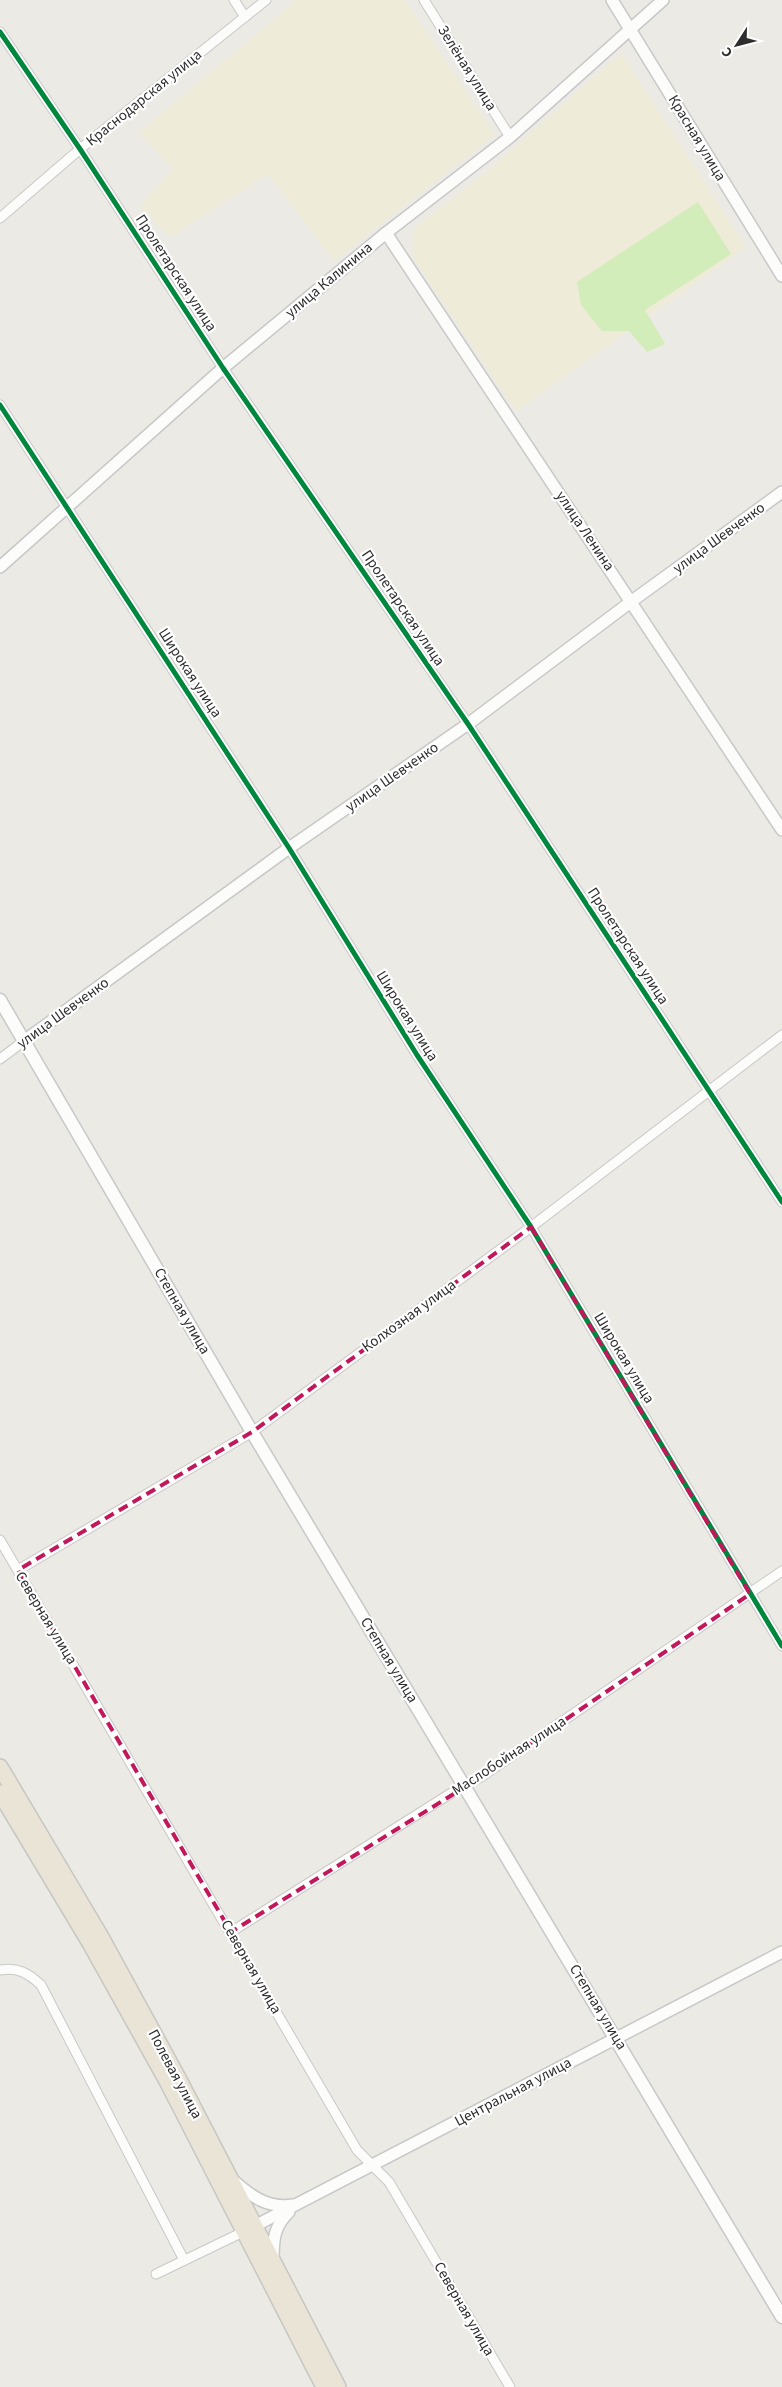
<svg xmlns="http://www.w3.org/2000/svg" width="782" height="2387" font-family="'Source Sans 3',sans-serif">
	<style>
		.education { fill: #efebd9 }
		.pitch { fill: #d2ecba }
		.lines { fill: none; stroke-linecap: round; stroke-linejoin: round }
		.minor-casing { stroke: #c9c8c9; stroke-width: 11 }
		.tertiary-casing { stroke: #c9c8c9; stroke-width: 14 }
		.secondary-casing { stroke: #c9c8c9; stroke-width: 15 }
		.trunk-casing { stroke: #c6c6c4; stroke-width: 18 }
		.minor { stroke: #fcfcfb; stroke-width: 9 }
		.tertiary { stroke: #fcfcfb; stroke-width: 11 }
		.secondary { stroke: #fcfcfb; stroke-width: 12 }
		.trunk { stroke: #eae4d6; stroke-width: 15 }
		.cycleway-casing { stroke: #fff; stroke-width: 8 }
		.cycleway { stroke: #00873e; stroke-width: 5 }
		.marked { fill: none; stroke: #c2185b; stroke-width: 4; stroke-dasharray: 10 6; stroke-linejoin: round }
		.labels { text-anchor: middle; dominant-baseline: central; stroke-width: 4.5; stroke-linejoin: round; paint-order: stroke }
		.street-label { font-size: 15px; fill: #2e2e2e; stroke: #fff }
	</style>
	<rect width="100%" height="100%" fill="#eceae4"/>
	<g class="education">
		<polygon points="297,0 405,0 495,135 334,261 268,174 170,237 140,206 173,169 139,132"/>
		<polygon points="621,53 746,247 516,411 414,259 414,228 486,172"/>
	</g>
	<polygon class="pitch" points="698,202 731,254 645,310 665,344 647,352 629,331 602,331 581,305 577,282"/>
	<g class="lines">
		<g class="minor-casing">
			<g id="minor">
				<polyline points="234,0 245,17"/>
				<polyline points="424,0 510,137"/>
				<polyline points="0,32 80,149 223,368 468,724 782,1202"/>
				<polyline points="0,218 80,149 266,0"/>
				<polyline points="0,405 289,848 417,1055 531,1227 782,1646"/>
				<polyline points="0,1059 24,1041"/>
				<polyline points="0,1540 357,2150 389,2182 510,2387"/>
				<polyline points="18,1570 252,1432 531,1227 782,1035"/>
				<polyline points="231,1932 464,1785 481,1777 782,1571"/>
				<path d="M 0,1970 C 18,1967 28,1973 41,1985 L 184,2260"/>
				<polyline points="156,2274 243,2232"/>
			</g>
		</g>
		<g class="tertiary-casing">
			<g id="tertiary">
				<polyline points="612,0 782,276"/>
				<polyline points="386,233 782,830"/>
				<polyline points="0,567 223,368 386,233 510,137 663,0"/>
				<polyline points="24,1041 289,848 468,724 632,601 782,492"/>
				<path d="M 234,2181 C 251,2196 268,2209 293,2205"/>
				<polyline points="249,2229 782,1952"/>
				<path d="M 273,2260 C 273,2240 274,2226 289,2212"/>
			</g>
		</g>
		<g class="secondary-casing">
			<polyline id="secondary" points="0,1000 252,1432 782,2317"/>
		</g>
		<g class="trunk-casing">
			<g id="trunk">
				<polyline points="0,1767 101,1937 177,2076 338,2387"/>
				<polyline points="0,1793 90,1943 167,2081 324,2387"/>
			</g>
		</g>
		<use href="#minor" class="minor"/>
		<use href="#tertiary" class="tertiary"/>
		<use href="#secondary" class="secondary"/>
		<use href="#trunk" class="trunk"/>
		<g class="cycleway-casing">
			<g id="cycleway">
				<polyline points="0,32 80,149 223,368 468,724 782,1202"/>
				<polyline points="0,405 289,848 417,1055 531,1227 782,1646"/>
			</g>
		</g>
		<use href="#cycleway" class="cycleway"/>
	</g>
	<path class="marked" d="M 531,1227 L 750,1594 L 481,1777 L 231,1932 L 18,1570 L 252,1432 Z"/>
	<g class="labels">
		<g class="street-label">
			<text transform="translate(467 68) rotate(58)">Зелёная улица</text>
			<text transform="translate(144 98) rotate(-39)">Краснодарская улица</text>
			<text transform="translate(697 138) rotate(59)">Красная улица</text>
			<text transform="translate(176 273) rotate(57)">Пролетарская улица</text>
			<text transform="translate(329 280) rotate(-40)">улица Калинина</text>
			<text transform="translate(585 531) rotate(56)">улица Ленина</text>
			<text transform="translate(719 538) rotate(-36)">улица Шевченко</text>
			<text transform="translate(403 608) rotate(56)">Пролетарская улица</text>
			<text transform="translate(190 673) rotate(57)">Широкая улица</text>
			<text transform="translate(392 777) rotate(-35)">улица Шевченко</text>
			<text transform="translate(628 946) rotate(57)">Пролетарская улица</text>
			<text transform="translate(63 1013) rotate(-36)">улица Шевченко</text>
			<text transform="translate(407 1016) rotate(58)">Широкая улица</text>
			<text transform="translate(182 1311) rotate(60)">Степная улица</text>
			<text transform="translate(409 1316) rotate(-36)">Колхозная улица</text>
			<text transform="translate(624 1358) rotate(59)">Широкая улица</text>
			<text transform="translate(46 1618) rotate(59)">Северная улица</text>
			<text transform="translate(389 1660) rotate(59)">Степная улица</text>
			<text transform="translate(509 1756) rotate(-33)">Маслобойная улица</text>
			<text transform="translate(251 1967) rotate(60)">Северная улица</text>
			<text transform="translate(598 2007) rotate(59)">Степная улица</text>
			<text transform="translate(175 2074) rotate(62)">Полевая улица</text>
			<text transform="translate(513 2092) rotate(-28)">Центральная улица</text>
			<text transform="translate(464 2309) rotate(60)">Северная улица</text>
		</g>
	</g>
	<g transform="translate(737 45) rotate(234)" stroke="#ffffff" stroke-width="4" paint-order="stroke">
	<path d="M0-4L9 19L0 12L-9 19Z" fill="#2e2e2e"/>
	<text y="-8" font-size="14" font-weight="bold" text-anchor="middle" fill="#2e2e2e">С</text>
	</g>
</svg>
